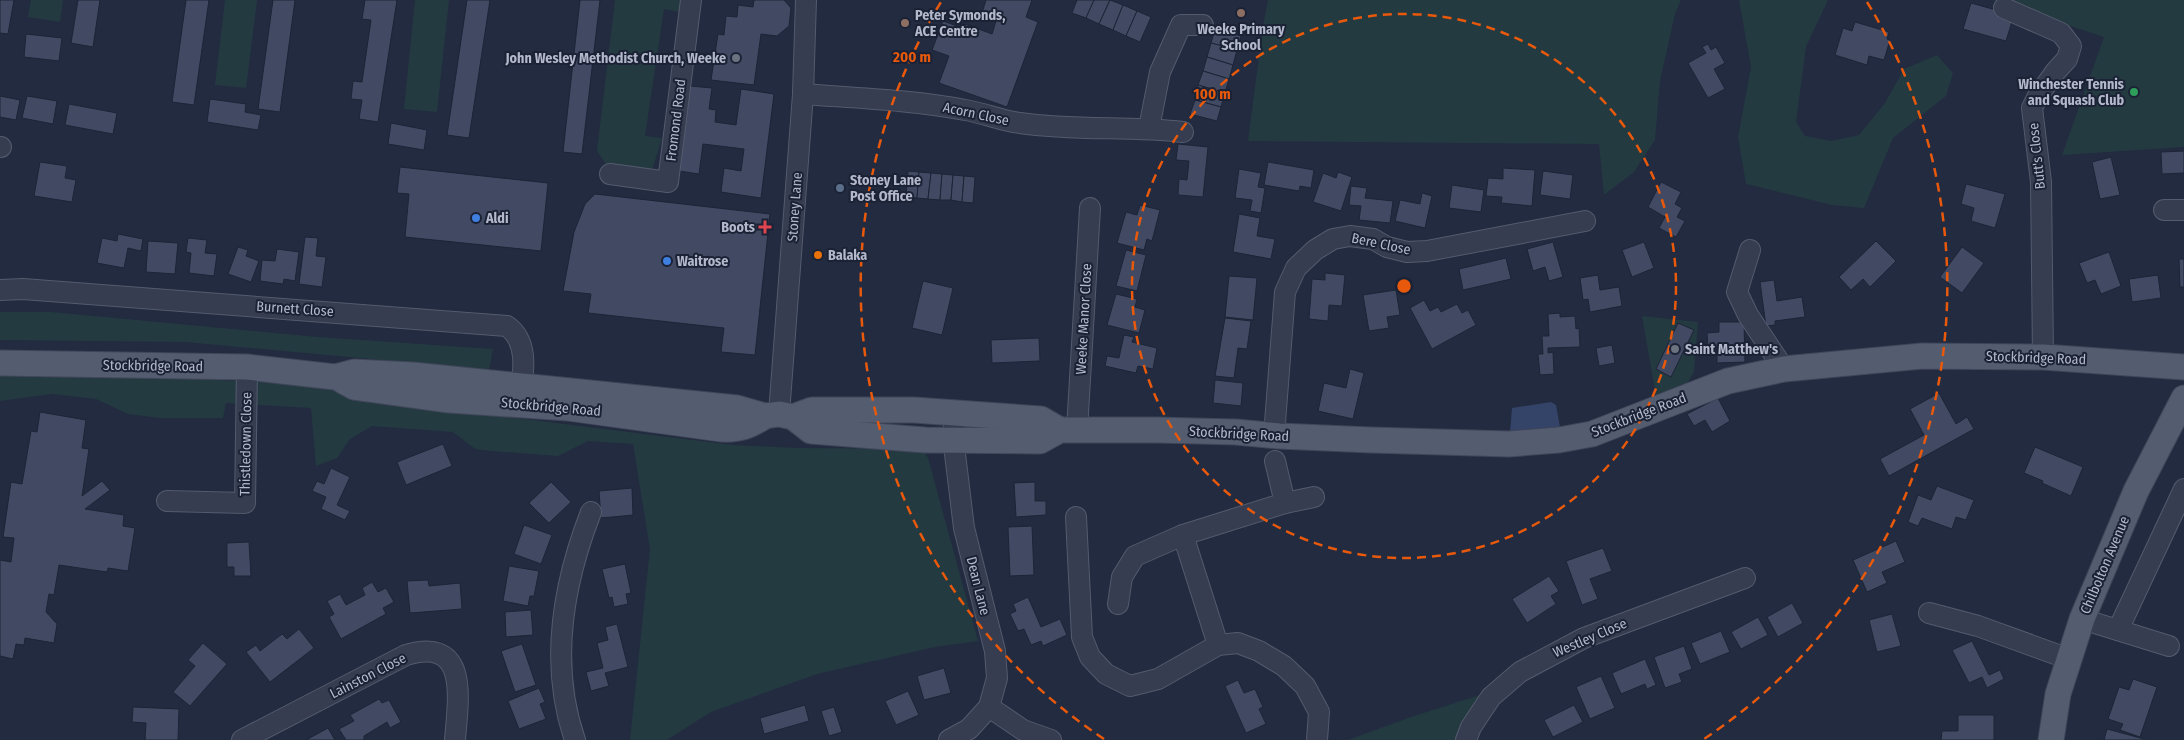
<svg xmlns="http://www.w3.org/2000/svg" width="2184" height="740" font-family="'Fira Sans Condensed',sans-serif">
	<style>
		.green { fill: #243a41 }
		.water { fill: #344368 }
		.building { fill: #414a62; stroke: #1d2437 }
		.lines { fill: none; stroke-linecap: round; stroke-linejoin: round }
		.minor-casing { stroke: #545b6e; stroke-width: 22 }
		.major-casing { stroke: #404659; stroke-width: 27 }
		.minor { stroke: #363d50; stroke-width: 20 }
		.major { stroke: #545c70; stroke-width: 25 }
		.ring { fill: none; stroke: #e8590c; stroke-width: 2.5; stroke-dasharray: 9 6 }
		.education-dot { fill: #8d6e63; stroke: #1b2235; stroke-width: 2 }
		.worship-dot { fill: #6b7280; stroke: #1b2235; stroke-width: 2 }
		.leisure-dot { fill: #2e9e5b; stroke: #1b2235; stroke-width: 2 }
		.service-dot { fill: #5c6f8a; stroke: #1b2235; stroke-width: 2 }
		.shop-dot { fill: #3f7fe0; stroke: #1b2235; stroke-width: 2 }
		.health-dot { fill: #e0444e; stroke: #1b2235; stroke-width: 2 }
		.food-dot { fill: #e8710a; stroke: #1b2235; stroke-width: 2 }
		.labels { text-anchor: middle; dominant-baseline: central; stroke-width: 4; stroke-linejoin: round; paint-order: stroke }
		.poi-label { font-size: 14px; font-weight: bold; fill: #b3b9cb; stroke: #1b2235; text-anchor: start }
		.street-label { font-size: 14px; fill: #b3b9cb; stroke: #1b2235 }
		.centre { fill: #e8590c; stroke: #1b2235; stroke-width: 2.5 }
		.ring-label { font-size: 15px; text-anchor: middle; font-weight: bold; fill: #e8590c; stroke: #1b2235; stroke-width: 4; stroke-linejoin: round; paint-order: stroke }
	</style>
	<rect width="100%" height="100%" fill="#222b40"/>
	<g class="green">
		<polygon points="31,0 63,0 60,22 28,17"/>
		<polygon points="225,0 257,0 246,88 215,85"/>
		<polygon points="415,0 449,0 437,112 404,109"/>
		<polygon points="615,0 681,0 680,12 664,9 645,136 662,138 653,167 649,171 608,167 597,151"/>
		<polygon points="1268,0 1681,0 1675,14 1660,81 1655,140 1634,172 1604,195 1599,144 1248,141 1263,26"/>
		<polygon points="1739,0 1828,0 1806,47 1796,122 1805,136 1831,141 1859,135 1885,103 1904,69 1937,55 1953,73 1946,96 1893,138 1864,208 1832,205 1746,184 1738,137 1751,67"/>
		<polygon points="1992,0 2184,0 2184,147 2062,155 2104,37"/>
		<polygon points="0,312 51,312 318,337 493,349 489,370 186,342 0,340"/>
		<polygon points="1642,316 1698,322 1694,372 1687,384 1656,396"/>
		<polygon points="100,374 336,386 508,417 733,445 798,448 923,449 928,458 978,641 935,647 817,674 711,712 667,740 630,740 650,549 633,444 588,441 558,456 491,451 475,449 453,432 372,426 350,439 337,458 316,466 311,408 226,403 223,418 159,418 128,414 96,399 52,394 0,401 0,375"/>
		<polygon points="1480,695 1462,723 1455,740 1348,740 1411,717"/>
	</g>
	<polygon class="water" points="1551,402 1556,405 1560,427 1524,434 1510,433 1512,408"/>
	<g class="building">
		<polygon points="0,0 14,0 8,34 0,33"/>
		<polygon points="78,0 100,0 93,47 71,43"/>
		<polygon points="186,0 209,0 194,105 172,102"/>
		<polygon points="273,0 295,0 280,112 258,109"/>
		<polygon points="365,0 397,0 378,122 359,119 362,100 351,99 353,81 362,82 371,20 362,19"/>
		<polygon points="467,0 490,0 469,138 447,135"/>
		<polygon points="580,0 600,0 582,154 563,152"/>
		<polygon points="754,0 784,0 791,8 789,26 777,36 761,34 754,85 711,80 718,34 724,35 726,16 737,17 738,5 753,7"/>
		<polygon points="986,0 1032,0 1026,17 1038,22 1007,107 939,83 949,56 932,50 943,21 963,28 965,24 992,34 996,21 981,16"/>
		<polygon points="1077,0 1094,0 1086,18 1072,13"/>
		<polygon points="1094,0 1110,0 1099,24 1086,18"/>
		<polygon points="1110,0 1123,5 1113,30 1099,24"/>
		<polygon points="1971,3 2014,15 2006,41 1963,29"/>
		<polygon points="1123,5 1137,11 1126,36 1113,30"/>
		<polygon points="1137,11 1151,17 1140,42 1126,36"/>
		<polygon points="1855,22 1889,32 1887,39 1890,40 1884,60 1869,56 1867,65 1835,55 1843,28 1852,31"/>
		<polygon points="1215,29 1241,36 1237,50 1211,43"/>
		<polygon points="26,34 62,38 59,61 24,57"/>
		<polygon points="1211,43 1237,50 1233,65 1207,57"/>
		<polygon points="1708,44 1711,50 1716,47 1725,63 1714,69 1725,89 1708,98 1688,63 1706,53 1702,47"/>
		<polygon points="1207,57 1233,65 1229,79 1203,71"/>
		<polygon points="1203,71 1229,79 1225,93 1198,85"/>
		<polygon points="1198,85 1225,93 1221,107 1195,100"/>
		<polygon points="690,86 712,88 709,109 716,110 715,122 736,125 741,89 774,94 761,198 721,192 724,168 741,171 744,149 703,144 699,174 679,171"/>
		<polygon points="0,96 20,100 16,120 0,117"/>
		<polygon points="27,96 57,101 53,124 22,118"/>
		<polygon points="210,99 246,104 245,112 261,115 258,130 207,122"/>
		<polygon points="1195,100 1221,107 1217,121 1190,114"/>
		<polygon points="69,104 117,113 113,134 65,125"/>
		<polygon points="391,123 427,130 424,150 388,144"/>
		<polygon points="1178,144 1208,147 1203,197 1178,195 1179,179 1187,180 1189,161 1176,160"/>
		<polygon points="2184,151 2184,173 2162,174 2161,152"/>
		<polygon points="2111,157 2120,195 2100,199 2092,162"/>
		<polygon points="40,162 67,166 65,178 76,180 72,202 34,196"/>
		<polygon points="1268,162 1314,170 1311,188 1300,186 1299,191 1264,185"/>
		<polygon points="400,167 548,183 541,251 405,237 409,194 397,193"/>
		<polygon points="1503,168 1535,170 1532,206 1501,203 1502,197 1486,196 1488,178 1503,179"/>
		<polygon points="1239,169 1261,173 1258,187 1265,188 1261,213 1250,211 1252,200 1235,198"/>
		<polygon points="908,171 919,172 917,198 906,197"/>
		<polygon points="1543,171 1573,175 1570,199 1540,195"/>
		<polygon points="919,172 931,173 928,199 917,198"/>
		<polygon points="1338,172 1352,177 1341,211 1313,202 1323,173 1336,178"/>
		<polygon points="931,173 942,174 940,200 928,199"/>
		<polygon points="942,174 953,175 951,200 940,200"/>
		<polygon points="953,175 964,176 962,202 951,200"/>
		<polygon points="964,176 975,177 973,203 962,202"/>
		<polygon points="1661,182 1681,192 1675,204 1682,208 1677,217 1685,221 1676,237 1659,228 1665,217 1648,207"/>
		<polygon points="1966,184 2005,194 1995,228 1971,221 1974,208 1961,204"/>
		<polygon points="1452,185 1484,190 1481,212 1449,208"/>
		<polygon points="1351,186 1367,188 1365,198 1393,201 1390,223 1359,220 1361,206 1349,205"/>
		<polygon points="1422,193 1432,196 1425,228 1395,221 1400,200 1420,204"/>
		<polygon points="595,194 770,214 755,355 721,352 724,328 588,313 591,294 563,291 574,232 585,204"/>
		<polygon points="1140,205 1160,210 1152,241 1147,239 1144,250 1117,243 1126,212 1137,215"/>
		<polygon points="1239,214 1260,218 1257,236 1275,239 1271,259 1233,252"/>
		<polygon points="118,234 143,239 141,251 128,248 124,268 97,263 102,238 117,241"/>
		<polygon points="305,237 318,238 316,256 326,257 322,287 299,284"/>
		<polygon points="188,238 207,240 205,253 217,254 214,276 189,273 191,253 186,252"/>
		<polygon points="148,241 178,243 175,274 146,272"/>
		<polygon points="1876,241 1896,261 1870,287 1863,279 1851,290 1839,277"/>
		<polygon points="1553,242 1563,277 1549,281 1545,267 1533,271 1527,249"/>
		<polygon points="1644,242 1654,268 1632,277 1622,250"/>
		<polygon points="238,247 248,250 246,256 259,261 251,282 228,274"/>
		<polygon points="1962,247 1984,263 1962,293 1940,277"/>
		<polygon points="277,249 299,252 295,281 284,279 283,284 260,281 262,260 275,261"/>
		<polygon points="1126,250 1146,255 1137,291 1116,286"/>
		<polygon points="2109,252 2121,286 2101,294 2095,280 2087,283 2079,263"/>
		<polygon points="1506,258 1511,279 1463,290 1459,269"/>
		<polygon points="2179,259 2184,259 2184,287 2180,287"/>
		<polygon points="1325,273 1345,275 1342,306 1329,305 1328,321 1309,319 1312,279 1325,280"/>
		<polygon points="1598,275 1600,290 1619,287 1622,306 1590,312 1588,299 1583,300 1580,278"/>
		<polygon points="2158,275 2161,298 2132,302 2129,279"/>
		<polygon points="1229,276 1257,278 1253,320 1225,317"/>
		<polygon points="1774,280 1777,301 1802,297 1805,317 1775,321 1775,325 1766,326 1760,282"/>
		<polygon points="923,281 953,288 942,335 912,328"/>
		<polygon points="1396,290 1400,315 1387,317 1389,328 1369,331 1363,295"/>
		<polygon points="1116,294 1137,299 1135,307 1145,310 1139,333 1107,325"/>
		<polygon points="1424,300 1430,311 1438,307 1441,312 1457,304 1462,313 1468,310 1476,325 1432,349 1410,308"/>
		<polygon points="1560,313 1560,317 1575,316 1576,329 1579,328 1580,347 1548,348 1548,353 1553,352 1554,374 1540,375 1538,354 1543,354 1542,336 1549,336 1548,314"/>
		<polygon points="1225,318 1251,321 1247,349 1238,348 1234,378 1215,376"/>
		<polygon points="1719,322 1744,322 1745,362 1717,363 1717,348 1708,349 1707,333 1719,332"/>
		<polygon points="1678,323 1694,330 1671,377 1656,369"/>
		<polygon points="1124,335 1134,337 1132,342 1157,348 1153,369 1138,366 1136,373 1105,366 1107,356 1119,358"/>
		<polygon points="1039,338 1040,361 992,363 991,340"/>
		<polygon points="1612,345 1615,363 1599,366 1596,348"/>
		<polygon points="1350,369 1364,373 1353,419 1318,411 1324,383 1346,388"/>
		<polygon points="1215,380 1243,383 1241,406 1213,403"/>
		<polygon points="1939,393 1956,424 1967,417 1974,429 1889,476 1880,459 1924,435 1910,409"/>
		<polygon points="1718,398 1730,421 1712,432 1705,420 1694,426 1687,414"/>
		<polygon points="40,412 86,420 82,448 89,449 82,496 102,481 110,490 85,509 124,515 123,526 135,528 128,571 108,568 107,572 59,565 54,595 49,594 46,612 57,624 54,643 25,638 24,645 16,644 13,659 0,656 0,560 11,562 14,538 3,537 11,482 22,484 31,431 37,432"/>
		<polygon points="443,444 452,466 406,485 397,462"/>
		<polygon points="2035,447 2083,467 2071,496 2042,483 2043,481 2024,473"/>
		<polygon points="331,468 350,477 337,505 350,511 345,520 321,509 326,497 312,491 317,481 324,484"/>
		<polygon points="551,482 571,502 549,523 529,503"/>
		<polygon points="1035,482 1035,501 1046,501 1046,515 1016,517 1014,483"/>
		<polygon points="1937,486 1974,500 1966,520 1956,517 1952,529 1922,518 1918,526 1908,522 1918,495 1931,500"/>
		<polygon points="632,488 633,515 601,518 599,491"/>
		<polygon points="524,525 552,535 541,564 514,554"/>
		<polygon points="1032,526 1034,575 1010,576 1008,527"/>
		<polygon points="1896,541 1905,562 1882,572 1887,583 1867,592 1853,560"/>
		<polygon points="249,542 251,576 234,576 234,567 227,567 227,543"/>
		<polygon points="1603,548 1612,571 1590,579 1598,599 1582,605 1566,561"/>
		<polygon points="625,564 631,593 626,594 628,604 614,607 612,597 609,598 602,569"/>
		<polygon points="509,566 539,571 534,596 530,596 528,606 503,601"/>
		<polygon points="1549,576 1559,591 1551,596 1556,604 1527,623 1512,599"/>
		<polygon points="428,580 429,586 460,583 462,609 410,613 407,581"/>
		<polygon points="372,582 378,592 386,588 394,602 383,608 386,614 341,639 329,617 334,614 327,601 340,594 346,605 365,595 362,588"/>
		<polygon points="1028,597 1041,627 1060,619 1067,635 1043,646 1041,641 1031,645 1024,629 1018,631 1010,614 1016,611 1013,604"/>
		<polygon points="1792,603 1803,623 1778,637 1767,617"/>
		<polygon points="531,610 533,635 506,637 505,612"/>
		<polygon points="1892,614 1901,646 1877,652 1869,620"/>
		<polygon points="1758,617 1768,635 1741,649 1731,632"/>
		<polygon points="617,624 628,667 605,673 609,686 591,691 586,672 603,668 597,643 608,640 605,627"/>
		<polygon points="299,629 314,648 270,682 246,652 256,645 260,651 282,634 287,639"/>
		<polygon points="1721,631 1730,652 1700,664 1691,643"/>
		<polygon points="1972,641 1989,675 2000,670 2004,679 1987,688 1982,677 1969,683 1952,650"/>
		<polygon points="203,643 227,664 190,706 173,692 195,666 188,660"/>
		<polygon points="522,644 536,685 515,692 501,651"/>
		<polygon points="1684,646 1692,669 1679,674 1682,682 1665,688 1654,657"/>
		<polygon points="1645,659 1656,685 1647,689 1645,684 1621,694 1612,673"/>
		<polygon points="944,668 951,693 924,700 917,676"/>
		<polygon points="1601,676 1615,708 1590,719 1576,687"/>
		<polygon points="2133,679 2157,687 2140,737 2120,730 2123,724 2108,719 2119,687 2129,690"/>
		<polygon points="1238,680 1244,693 1255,689 1263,707 1259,709 1266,724 1246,733 1225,686"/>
		<polygon points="539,688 545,702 540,704 546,719 519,729 508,701"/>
		<polygon points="908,691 919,715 896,725 885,701"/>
		<polygon points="379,699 382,703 389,700 401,722 390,728 387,722 364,736 364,740 346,740 339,729 354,721 350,715"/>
		<polygon points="805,705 809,721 764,734 760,718"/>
		<polygon points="1574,705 1583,722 1553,737 1544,720"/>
		<polygon points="133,707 179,709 178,740 145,740 146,723 132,722"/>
		<polygon points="834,707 842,732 829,736 821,711"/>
		<polygon points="1958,715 1994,715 1994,740 1941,740 1942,731 1958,731"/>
		<polygon points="328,728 335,740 306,740"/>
		<polygon points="2107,729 2144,739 2144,740 2104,740"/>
	</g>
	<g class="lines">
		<g class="minor-casing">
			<g id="minor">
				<polyline points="2004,8 2061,33 2071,46 2067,59 2056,71 2038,96 2032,108 2041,182 2043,357"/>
				<path d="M 803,94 C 856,98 912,100 965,110 C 984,113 1002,121 1020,123 C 1074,131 1129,126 1183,132"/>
				<polyline points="1149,128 1160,72 1181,25 1203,25"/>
				<polyline points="0,147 1,147"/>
				<polyline points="610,174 668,182 691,0"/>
				<polyline points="2164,210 2184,210"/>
				<polyline points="1750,250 1737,292 1748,315 1784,369"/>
				<path d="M 0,290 L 23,289 L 507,326 C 530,342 523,375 520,399"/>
				<polyline points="779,414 803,94 806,0"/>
				<polyline points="1077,430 1090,208"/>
				<polyline points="1274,436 1285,292 1296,268 1315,250 1333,239 1350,236 1373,239 1387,247 1407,252 1427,251 1585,221"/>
				<polyline points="1275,461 1285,503"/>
				<polyline points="167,501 245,503 247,367"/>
				<polyline points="1076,517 1082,637 1090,657 1106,674 1130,686 1158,679 1218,645 1238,643 1259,651 1284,666 1305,686 1319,712 1317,740"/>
				<polyline points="1183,535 1218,645"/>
				<polyline points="1118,604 1122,577 1135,556 1183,535 1285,503 1314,497"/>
				<polyline points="1929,613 1978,626 2069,659"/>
				<polyline points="2082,619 2169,646"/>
				<polyline points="2118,630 2184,489"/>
				<polyline points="989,707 1023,730 1051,740"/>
				<path d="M 242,740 L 406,655 C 470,636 458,700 455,740"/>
				<path d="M 575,740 C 549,665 563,584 591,512"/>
				<polyline points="949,740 969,729 989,707 997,678 995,651 964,528 955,454 954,425"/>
				<polyline points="1466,740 1471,727 1491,697 1520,672 1584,638 1745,578"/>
			</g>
		</g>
		<g class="major-casing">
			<g id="major">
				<polyline points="0,363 247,367 335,377 354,372 413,375 737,408 765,416 779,414 793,417 811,431 925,440 1040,441 1060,430 1157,430 1236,432 1279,436 1371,440 1509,444 1559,440 1592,434 1728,381 1784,369 1922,356 2043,357 2184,367"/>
				<path d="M 343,381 L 354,387 L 449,400 L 568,408 L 721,429 C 740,430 750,426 765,416"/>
				<polyline points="793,417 812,410 914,410 1041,419 1060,430"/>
				<polyline points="2051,740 2058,694 2082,619 2136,491 2184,398"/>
			</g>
		</g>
		<use href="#minor" class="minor"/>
		<use href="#major" class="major"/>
	</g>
	<g class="ring">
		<circle cx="1404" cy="286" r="272"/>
		<path d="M1104 739A543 543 0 0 1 941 2M1867 2A543 543 0 0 1 1704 739"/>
	</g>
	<g class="education-dot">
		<circle cx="1241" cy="13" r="5"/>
		<circle cx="905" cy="23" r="5"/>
	</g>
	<g class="worship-dot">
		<circle cx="736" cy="58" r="5"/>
		<circle cx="1675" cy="349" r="5"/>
	</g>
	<circle class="leisure-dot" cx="2134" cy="92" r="5"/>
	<circle class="service-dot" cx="840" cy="188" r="5"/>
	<g class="shop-dot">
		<circle cx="476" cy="218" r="5"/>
		<circle cx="667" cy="261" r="5"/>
	</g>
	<path class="health-dot" d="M762.5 219.5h5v5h5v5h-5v5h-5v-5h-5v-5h5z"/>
	<circle class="food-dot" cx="818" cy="255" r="5"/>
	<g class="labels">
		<g class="poi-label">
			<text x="915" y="15">Peter Symonds,<tspan x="915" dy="16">ACE Centre</tspan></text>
			<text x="1241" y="29" text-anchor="middle">Weeke Primary<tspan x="1241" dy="16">School</tspan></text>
			<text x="726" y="58" text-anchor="end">John Wesley Methodist Church, Weeke</text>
			<text x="2124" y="84" text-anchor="end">Winchester Tennis<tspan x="2124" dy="16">and Squash Club</tspan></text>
			<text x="850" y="180">Stoney Lane<tspan x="850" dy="16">Post Office</tspan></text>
			<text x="486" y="218">Aldi</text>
			<text x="755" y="227" text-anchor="end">Boots</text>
			<text x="828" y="255">Balaka</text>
			<text x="677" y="261">Waitrose</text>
			<text x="1685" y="349">Saint Matthew's</text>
		</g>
		<g class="street-label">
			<text transform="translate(976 114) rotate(12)">Acorn Close</text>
			<text transform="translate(676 120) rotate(-83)">Fromond Road</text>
			<text transform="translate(2037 156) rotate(-96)">Butt's Close</text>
			<text transform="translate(795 207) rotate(-86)">Stoney Lane</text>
			<text transform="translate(1381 244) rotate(12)">Bere Close</text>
			<text transform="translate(295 309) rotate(4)">Burnett Close</text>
			<text transform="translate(1084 319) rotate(-87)">Weeke Manor Close</text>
			<text transform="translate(2036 358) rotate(2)">Stockbridge Road</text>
			<text transform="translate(153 366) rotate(1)">Stockbridge Road</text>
			<text transform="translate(551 407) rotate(5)">Stockbridge Road</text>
			<text transform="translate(1639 415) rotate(-21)">Stockbridge Road</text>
			<text transform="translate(1239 434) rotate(3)">Stockbridge Road</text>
			<text transform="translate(246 444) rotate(-89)">Thistledown Close</text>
			<text transform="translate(2105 565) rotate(-67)">Chilbolton Avenue</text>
			<text transform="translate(978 586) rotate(76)">Dean Lane</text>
			<text transform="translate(1590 638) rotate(-23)">Westley Close</text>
			<text transform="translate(368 676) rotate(-27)">Lainston Close</text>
		</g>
	</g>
	<circle cx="1404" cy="286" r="8" class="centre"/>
	<g class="ring-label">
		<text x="912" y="62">200 m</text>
		<text x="1212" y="99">100 m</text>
	</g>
</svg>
